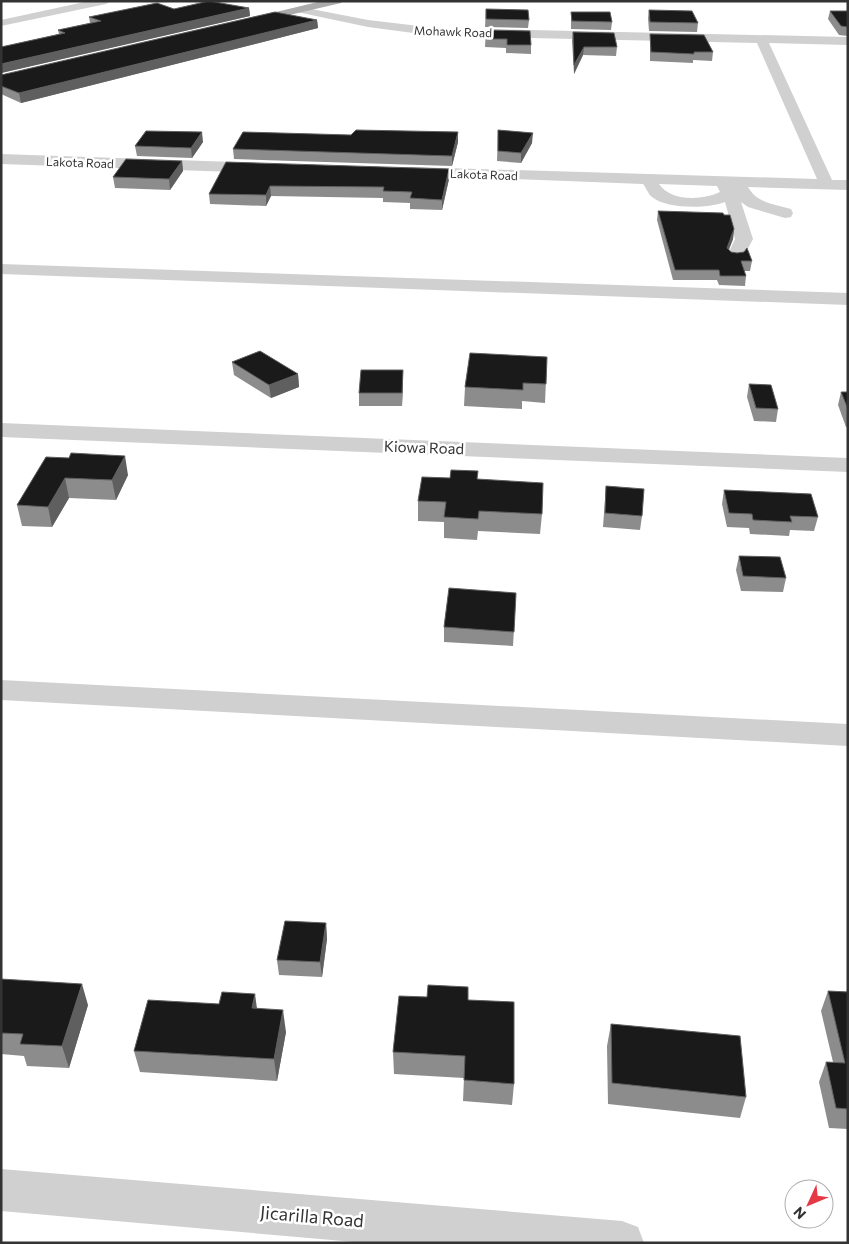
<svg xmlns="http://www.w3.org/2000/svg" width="849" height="1244" font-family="Commissioner,sans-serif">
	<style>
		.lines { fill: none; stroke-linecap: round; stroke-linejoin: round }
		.minor { fill: #d0d0d0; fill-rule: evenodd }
		.major { fill: #ababab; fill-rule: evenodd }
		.wall { fill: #8c8c8c }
		.shaded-wall { fill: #5f5f5f }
		.building { fill: #1a1a1a; stroke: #5f5f5f }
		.labels { text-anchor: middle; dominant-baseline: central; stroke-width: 5; stroke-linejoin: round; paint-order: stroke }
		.far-street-label { font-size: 12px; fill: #333; stroke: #fff }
		.street-label { font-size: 15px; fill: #333; stroke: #fff }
		.near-street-label { font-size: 18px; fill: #333; stroke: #fff }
	</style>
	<rect width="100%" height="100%" fill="#fff"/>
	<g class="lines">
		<g class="minor">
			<polygon points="89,1 111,1 106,4 1,26 1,20"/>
			<path d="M 301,7 L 368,20 L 436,28 L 848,37 L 848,45 L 769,43 L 832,180 L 848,180 L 848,190 L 748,187 C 757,203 773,204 791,209 L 793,213 L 791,217 L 785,218 L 748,207 L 741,202 L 753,239 L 742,260 L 736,261 L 730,260 L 727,256 L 735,239 L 725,202 C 708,209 666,209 652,197 C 648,194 646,187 643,184 L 407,175 L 404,172 L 407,169 L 412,167 L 817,179 L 757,43 L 436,36 L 368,27 L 297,12 L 295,10 L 297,8 ZM 659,184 L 717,186 L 720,192 C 703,200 671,202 659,184 Z"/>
			<polygon points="1,154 262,163 267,165 270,168 267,171 262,173 1,164"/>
			<polygon points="1,264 848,293 848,305 1,274"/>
			<polygon points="1,423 848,458 848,472 1,437"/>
			<polygon points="1,680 848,724 848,746 1,700"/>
			<polygon points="1,1169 622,1221 638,1227 644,1243 366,1243 1,1211"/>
		</g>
		<polygon class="major" points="322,1 342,1 341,3 246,25 240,22 242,20"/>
	</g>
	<g class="wall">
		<polygon points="249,8 250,16 1,73 1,47 59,34 58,30 90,23 89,17 174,9"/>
		<polygon points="486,9 529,20 528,28 485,27"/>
		<polygon points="649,10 698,23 697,32 649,31 648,18"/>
		<polygon points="830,11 848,11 848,36 839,35 828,19"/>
		<polygon points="571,12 612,22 611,30 571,29"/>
		<polygon points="317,20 318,28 21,103 1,94 1,75"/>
		<polygon points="486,30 531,45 531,54 506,53 506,48 485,47"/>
		<polygon points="573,32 617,47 616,56 583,55 574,74 572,41"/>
		<polygon points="650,34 713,52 712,61 693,60 693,63 650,61"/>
		<polygon points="498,130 532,143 521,163 497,161"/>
		<polygon points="203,142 192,158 137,156 135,146"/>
		<polygon points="458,142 452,166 234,159 233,149"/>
		<polygon points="182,161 183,171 170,190 115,188 113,177"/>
		<polygon points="226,162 449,179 442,210 410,209 410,203 383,202 383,198 271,196 266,206 210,204 209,194"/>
		<polygon points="658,211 724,215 734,229 733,239 729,249 731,252 752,261 750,271 744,271 746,276 745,286 719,285 717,280 673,280 657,220"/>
		<polygon points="547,357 545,403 522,401 522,409 464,406 465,387"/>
		<polygon points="232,362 298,374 299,387 271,398 234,375"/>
		<polygon points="403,370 402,406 359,406 359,393"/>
		<polygon points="749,384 778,409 776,422 754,421 747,397"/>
		<polygon points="841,392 848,392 848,427 846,427 838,405"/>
		<polygon points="46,457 128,475 116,500 69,498 52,527 22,526 17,505"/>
		<polygon points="477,479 542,514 540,534 478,531 477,540 444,538 444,522 418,521 418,501"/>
		<polygon points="606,486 642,516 640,530 603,527"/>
		<polygon points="724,490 818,517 814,531 790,530 789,536 750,534 749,528 727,527 722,504"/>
		<polygon points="739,556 786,578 783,592 741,591 736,570"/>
		<polygon points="516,593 513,646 444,642 444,627"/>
		<polygon points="326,923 327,939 322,977 279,975 277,960"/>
		<polygon points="1,979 88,1005 69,1068 27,1066 24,1056 1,1054"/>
		<polygon points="828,991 848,992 848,1129 829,1128 819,1082 826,1062 833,1062 821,1011"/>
		<polygon points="468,1000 514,1084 512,1105 463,1101 464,1078 394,1074 393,1052"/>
		<polygon points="257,1008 286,1032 277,1081 140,1072 134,1051"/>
		<polygon points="611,1024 746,1097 740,1118 608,1104 607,1046"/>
	</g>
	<g class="shaded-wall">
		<polygon points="249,8 250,16 1,73 1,64"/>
		<polygon points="317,20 318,28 21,103 19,93"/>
		<polygon points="584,47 583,55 574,74 574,65"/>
		<polygon points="202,132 203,142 192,158 191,148"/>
		<polygon points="458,132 458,142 452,166 452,156"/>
		<polygon points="533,133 532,143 521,163 521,153"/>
		<polygon points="182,161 183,171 170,190 169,179"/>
		<polygon points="449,169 449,179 442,210 442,200"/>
		<polygon points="270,186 271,196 266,206 266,195"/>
		<polygon points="734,229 733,239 726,257 727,248"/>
		<polygon points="403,370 403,383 402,406 402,393"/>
		<polygon points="298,374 299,387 271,398 269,385"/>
		<polygon points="125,456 128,475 116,500 112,480"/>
		<polygon points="65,478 69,498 52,527 48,507"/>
		<polygon points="326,923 327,939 322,977 320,962"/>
		<polygon points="82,984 88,1005 69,1068 62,1046"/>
		<polygon points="255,994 258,1016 252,1008"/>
		<polygon points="283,1010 286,1032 277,1081 274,1059"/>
	</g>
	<g class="building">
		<polygon points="209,1 249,8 1,64 1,47 65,33 58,30 101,21 89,17 157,3 174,9"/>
		<polygon points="486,9 528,10 529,20 486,19"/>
		<polygon points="649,10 692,11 698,23 650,22"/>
		<polygon points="830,11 848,11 848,27 841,26"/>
		<polygon points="275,12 317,20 19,93 1,86 1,75"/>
		<polygon points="571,12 610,12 612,22 572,21"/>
		<polygon points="486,30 530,31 531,45 507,45 507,39 486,39"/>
		<polygon points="573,32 614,33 617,47 584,47 574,65"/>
		<polygon points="650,34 704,35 713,52 694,52 694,54 651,52"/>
		<polygon points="356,130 458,132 452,156 233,149 243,132 351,135"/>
		<polygon points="498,130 533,133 521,153 498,151"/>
		<polygon points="146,131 202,132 191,148 135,146"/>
		<polygon points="126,159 182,161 169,179 113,177"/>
		<polygon points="226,162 449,169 442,200 410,198 412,192 383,191 384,187 270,186 266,195 209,194"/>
		<polygon points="658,211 723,213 724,215 730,215 734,229 727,248 731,252 737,253 744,252 747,248 752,261 741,261 746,276 720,276 719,270 675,270"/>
		<polygon points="260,351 298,374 269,385 232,362"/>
		<polygon points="470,353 547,357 546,384 523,383 523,390 465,387"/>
		<polygon points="361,370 403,370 402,393 359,393"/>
		<polygon points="749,384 771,385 778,409 756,408"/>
		<polygon points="841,392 848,392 848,409"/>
		<polygon points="71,453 125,456 112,480 65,478 48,507 17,505 46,457 69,458"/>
		<polygon points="451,470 478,471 477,479 543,483 542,514 479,511 478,519 444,517 446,502 418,501 422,477 450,478"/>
		<polygon points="606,486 644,489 642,516 605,513"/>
		<polygon points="724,490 811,494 818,517 790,516 792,522 753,520 752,514 729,513"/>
		<polygon points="739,556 780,557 786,578 743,576"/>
		<polygon points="449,588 516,593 514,632 444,627"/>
		<polygon points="285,921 326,923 320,962 277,960"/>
		<polygon points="1,979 82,984 62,1046 20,1044 23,1034 1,1033"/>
		<polygon points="428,985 468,987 468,1000 514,1002 514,1084 464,1080 465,1056 393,1052 399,996 427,997"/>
		<polygon points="828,991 848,992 848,1109 836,1108 826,1062 845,1063"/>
		<polygon points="222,992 255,994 252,1008 283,1010 274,1059 134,1051 148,1000 219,1004"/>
		<polygon points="611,1024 740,1036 746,1097 612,1083"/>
	</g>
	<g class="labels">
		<g class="far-street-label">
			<text transform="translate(453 31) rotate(2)">Mohawk Road</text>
			<text transform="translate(80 162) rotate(2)">Lakota Road</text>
			<text transform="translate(484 174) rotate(2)">Lakota Road</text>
		</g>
		<g class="street-label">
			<text transform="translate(424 447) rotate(2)">Kiowa Road</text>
		</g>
		<g class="near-street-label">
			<text transform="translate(312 1216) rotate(5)">Jicarilla Road</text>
		</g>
	</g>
	<rect width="849" height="1244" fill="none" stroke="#333333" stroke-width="5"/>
	<g transform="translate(809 1204) rotate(226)"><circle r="24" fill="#ffffff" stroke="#adadad"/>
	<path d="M0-4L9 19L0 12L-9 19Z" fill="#e63946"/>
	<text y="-8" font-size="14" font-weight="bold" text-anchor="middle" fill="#333333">N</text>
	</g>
</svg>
